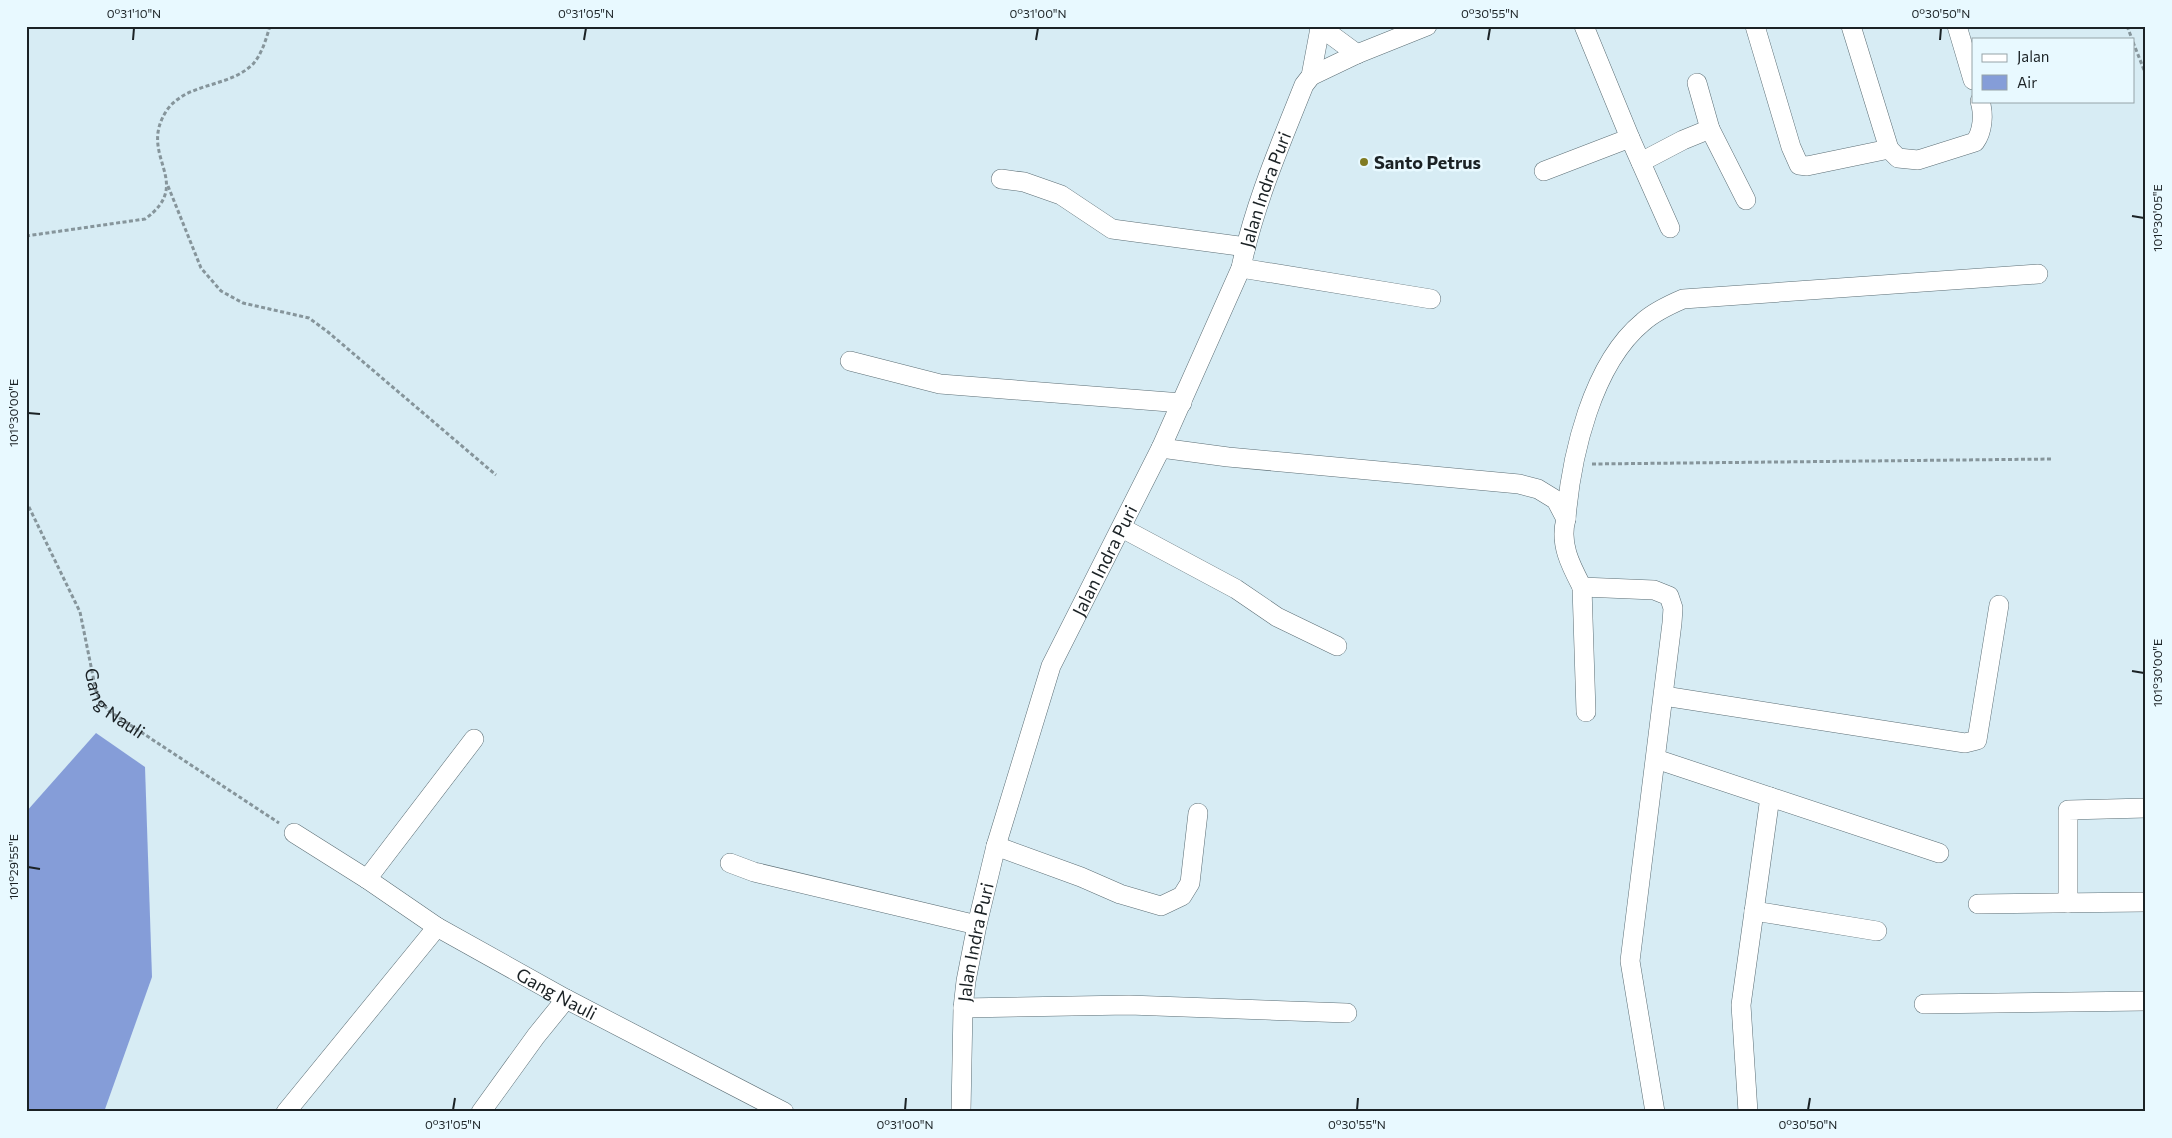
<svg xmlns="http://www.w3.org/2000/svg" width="2172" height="1138" font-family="Commissioner,sans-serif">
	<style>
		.water { fill: #859dd8 }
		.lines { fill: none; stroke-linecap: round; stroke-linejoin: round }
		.minor-casing { stroke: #5c6e75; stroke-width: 20 }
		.path { stroke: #86959b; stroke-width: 3; stroke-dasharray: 4 2.5; stroke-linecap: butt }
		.minor { stroke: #fff; stroke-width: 19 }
		.ticks { fill: none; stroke: #1b2225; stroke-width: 2 }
		.poi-dot { fill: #807b22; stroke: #e8f9ff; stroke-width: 2 }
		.labels { text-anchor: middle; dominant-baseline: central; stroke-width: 5; stroke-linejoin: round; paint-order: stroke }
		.poi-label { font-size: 18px; font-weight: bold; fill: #1b2225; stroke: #e8f9ff; text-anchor: start }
		.street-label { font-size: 18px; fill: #1b2225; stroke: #e8f9ff }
		.neatline { fill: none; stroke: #1b2225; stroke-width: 2 }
		.ticks-label { font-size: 12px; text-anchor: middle; fill: #1b2225 }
	</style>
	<rect width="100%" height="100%" fill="#d7ecf4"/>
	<polygon class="water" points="96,733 145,767 152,977 104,1112 26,1112 26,812"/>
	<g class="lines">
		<g class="minor-casing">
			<g id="minor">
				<polyline points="1319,26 1357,54"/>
				<polyline points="1584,26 1630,138 1670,228"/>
				<polyline points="1755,26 1791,147 1799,165 1807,166 1889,149"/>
				<path d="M 1851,26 L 1889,149 L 1898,158 L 1918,160 L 1975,142 C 1983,131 1984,114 1980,101"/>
				<polyline points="1957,26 1973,80"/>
				<polyline points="1311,76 1357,54 1427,26"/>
				<polyline points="1697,83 1710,129"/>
				<polyline points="1641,162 1683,140 1710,129 1746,200"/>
				<polyline points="1544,171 1630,138"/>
				<polyline points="1001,179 1024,182 1061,195 1112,229 1246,247"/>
				<polyline points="1241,268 1431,299"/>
				<polyline points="850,361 940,384 1182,403"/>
				<path d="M 1161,448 L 1228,457 L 1519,484 L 1538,489 L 1556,500 L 1566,519 C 1559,544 1571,566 1582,587 L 1654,590 L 1669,596 L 1673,608 L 1672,623 L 1630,961 L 1655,1112"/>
				<path d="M 1566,519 C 1571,456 1592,364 1643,322 C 1654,312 1669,305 1683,299 L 2038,274"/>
				<polyline points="1122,528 1236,589 1277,617 1337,646"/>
				<polyline points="1582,587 1586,712"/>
				<polyline points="1664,696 1965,743 1977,740 1999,605"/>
				<polyline points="1656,759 1939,853"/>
				<path id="s2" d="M 294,833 L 367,879 L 437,927 L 566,999 L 784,1112"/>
				<polyline points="996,846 1081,877 1120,894 1161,906 1182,896 1190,883 1198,813"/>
				<polyline points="730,863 754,872 977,925"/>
				<polyline points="367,879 474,739"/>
				<polyline points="2068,903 2068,810 2146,808"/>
				<polyline points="1978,904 2146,902"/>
				<polyline points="1754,911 1877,931"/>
				<polyline points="1924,1004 2146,1001"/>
				<polyline points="963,1008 1129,1005 1347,1013"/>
				<polyline points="286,1112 437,927"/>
				<polyline points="481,1112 536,1036 566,999"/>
				<path id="s3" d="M 961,1112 L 963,1008 L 966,981 L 977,925 L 996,846 L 1051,666 L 1161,448 L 1241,268 C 1254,205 1280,145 1304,85 L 1311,76 L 1320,28"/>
				<polyline points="1748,1112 1741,1005 1770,797"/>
			</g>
		</g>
		<g class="path">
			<polyline points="2127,26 2132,39"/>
			<polyline points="2133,42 2146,75"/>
			<polyline points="168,186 201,268 221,291 243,303 309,318 328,332 496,475"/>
			<path d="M 26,236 L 145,219 C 196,182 136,156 167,110 C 187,82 229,88 253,64 C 262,54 266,39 270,26"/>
			<polyline points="1592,464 2052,459"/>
			<path id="s1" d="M 26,501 L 80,612 L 96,691 L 100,701 L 109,711 L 279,823"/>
		</g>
		<use href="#minor" class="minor"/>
	</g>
	<path class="ticks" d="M 133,40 L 134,28M 584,40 L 586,28M 1036,40 L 1038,28M 1488,40 L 1490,28M 1940,40 L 1941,28M 2132,216 L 2144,218M 28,413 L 40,414M 2132,671 L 2144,673M 28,867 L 40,869M 453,1110 L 455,1098M 905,1110 L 906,1098M 1357,1110 L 1358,1098M 1808,1110 L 1810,1098"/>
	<circle class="poi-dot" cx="1364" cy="162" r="5"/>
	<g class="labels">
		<g class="poi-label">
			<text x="1374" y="162">Santo Petrus</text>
		</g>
		<g class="street-label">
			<text stroke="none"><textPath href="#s3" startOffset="981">Jalan Indra Puri</textPath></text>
			<text stroke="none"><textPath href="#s3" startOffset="576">Jalan Indra Puri</textPath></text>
			<text stroke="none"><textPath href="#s1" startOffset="225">Gang Nauli</textPath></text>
			<text stroke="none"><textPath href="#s3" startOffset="171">Jalan Indra Puri</textPath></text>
			<text stroke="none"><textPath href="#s2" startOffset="308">Gang Nauli</textPath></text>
		</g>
	</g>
	<rect width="2172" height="1138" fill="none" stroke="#e8f9ff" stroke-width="55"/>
	<rect x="1972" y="38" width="162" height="65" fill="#e8f9ff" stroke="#96a3a8"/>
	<rect x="1982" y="54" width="25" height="8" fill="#ffffff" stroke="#96a3a8"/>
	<text x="2017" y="62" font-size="15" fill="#1b2225">Jalan</text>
	<rect x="1982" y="75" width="25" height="15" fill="#859dd8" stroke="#96a3a8"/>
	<text x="2017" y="88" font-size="15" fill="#1b2225">Air</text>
	<rect x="28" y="28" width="2116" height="1082" class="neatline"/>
	<g class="ticks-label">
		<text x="134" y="18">0°31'10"N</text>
		<text x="586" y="18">0°31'05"N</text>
		<text x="1038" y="18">0°31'00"N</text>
		<text x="1490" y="18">0°30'55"N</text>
		<text x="1941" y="18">0°30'50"N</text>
		<text transform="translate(2158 218) rotate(-90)" y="4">101°30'05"E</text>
		<text transform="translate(14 413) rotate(-90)" y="4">101°30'00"E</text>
		<text transform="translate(2158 673) rotate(-90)" y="4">101°30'00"E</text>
		<text transform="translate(14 867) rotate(-90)" y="4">101°29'55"E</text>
		<text x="453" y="1129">0°31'05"N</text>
		<text x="905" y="1129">0°31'00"N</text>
		<text x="1357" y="1129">0°30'55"N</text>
		<text x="1808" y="1129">0°30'50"N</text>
	</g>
</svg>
